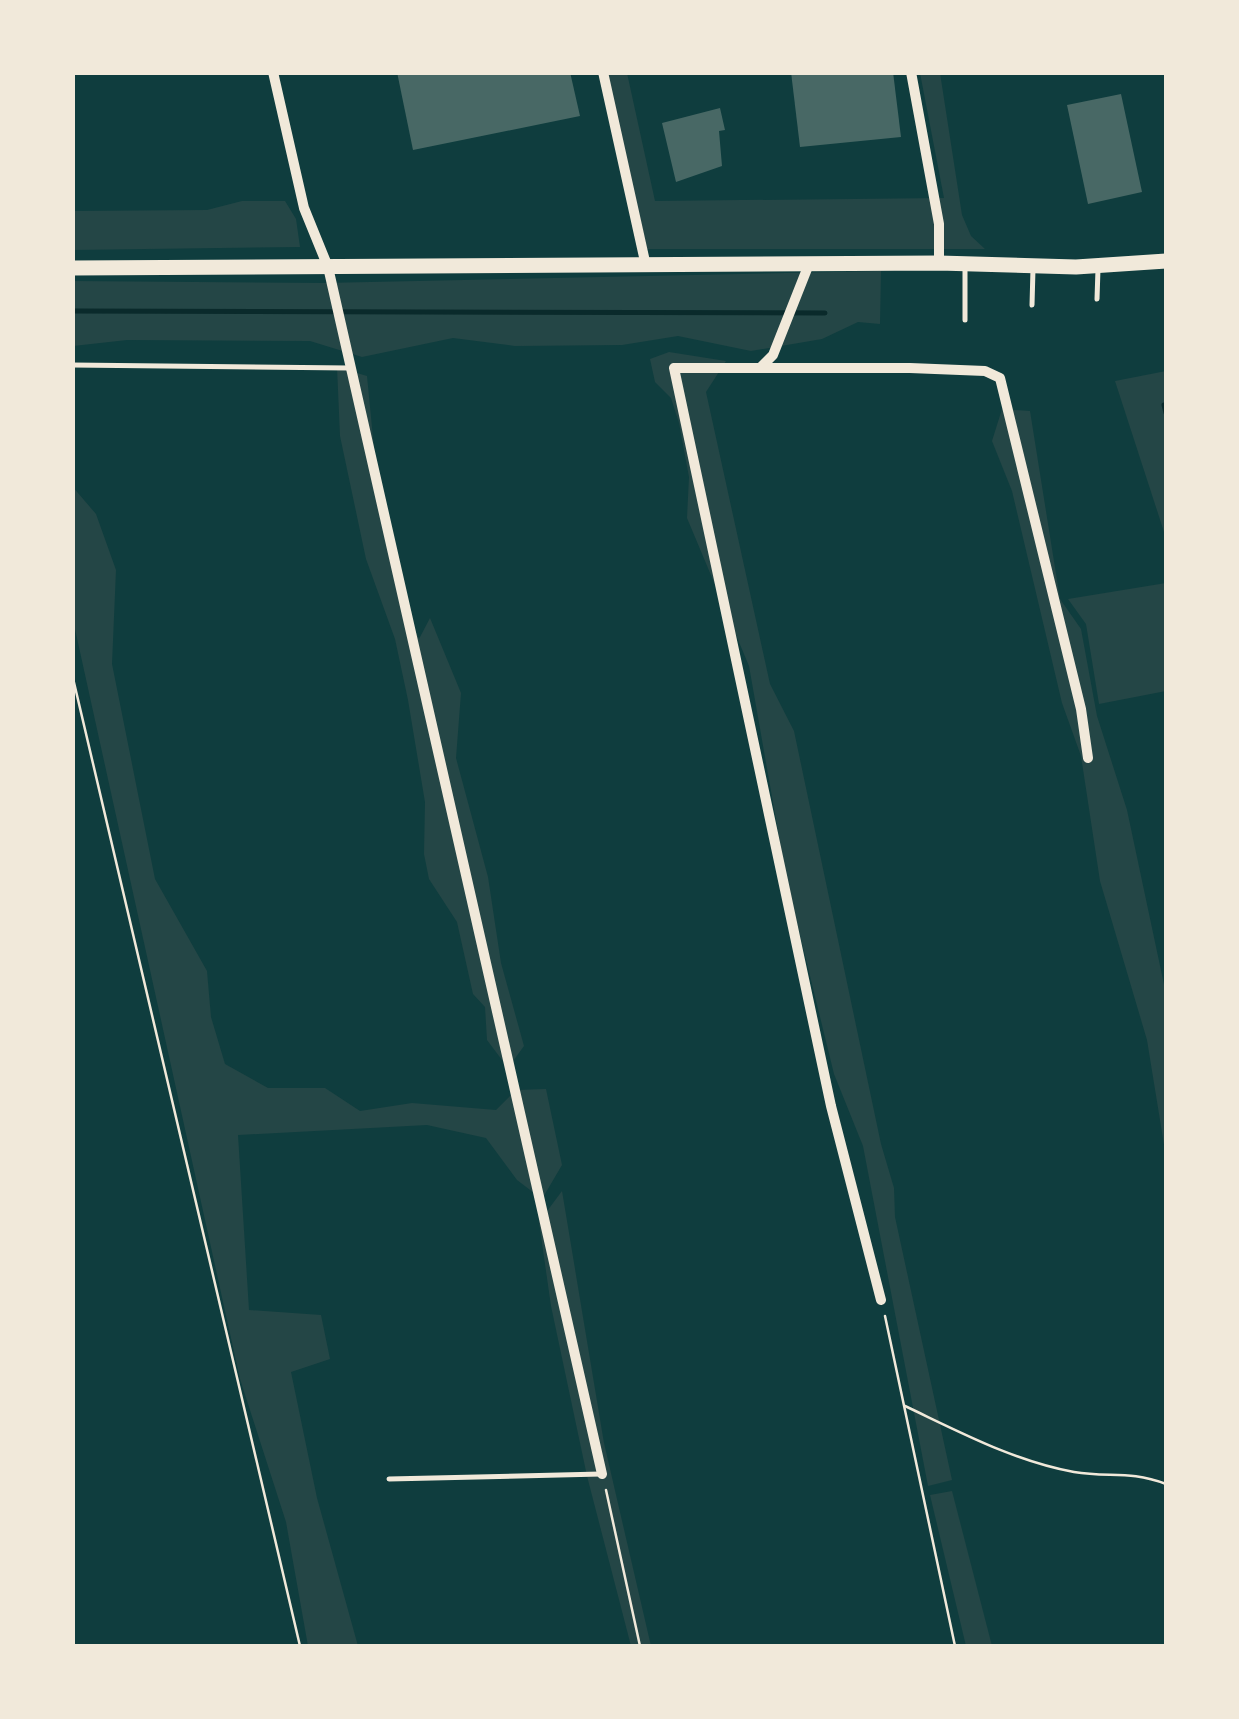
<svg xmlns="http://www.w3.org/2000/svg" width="1239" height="1719" font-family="'Asap Condensed',sans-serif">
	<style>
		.green { fill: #244646 }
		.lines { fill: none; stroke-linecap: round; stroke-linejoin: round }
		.stream { stroke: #0a2a2b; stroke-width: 5 }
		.building { fill: #486865 }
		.path { stroke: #f1e9da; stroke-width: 2.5 }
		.service { stroke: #f1e9da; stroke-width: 5 }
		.minor { stroke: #f1e9da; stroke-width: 10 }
		.secondary { stroke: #f1e9da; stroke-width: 15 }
	</style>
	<rect width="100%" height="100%" fill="#0f3d3e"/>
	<g class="green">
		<polygon points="607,73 627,73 655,201 944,198 920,73 940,73 962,215 971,236 985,249 647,249"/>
		<polygon points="242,201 285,201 296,219 300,247 73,250 73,211 207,210"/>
		<polygon points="881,271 880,324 858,322 822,339 751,351 678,336 622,345 515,346 453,338 362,357 310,341 127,340 73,346 72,281 324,283"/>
		<polygon points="669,352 726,361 706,392 770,684 794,731 881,1144 894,1188 895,1217 952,1480 928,1486 863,1146 834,1074 787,882 749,666 687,518 689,477 679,423 671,398 655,382 650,359"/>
		<polygon points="337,367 367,376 375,458 410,619 419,639 430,618 461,693 456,758 488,877 501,963 524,1046 508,1068 487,1040 485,1007 473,994 457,922 429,879 424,854 425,802 408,700 395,639 366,559 340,436"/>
		<polygon points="1166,371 1166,538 1115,381"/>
		<polygon points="1002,409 1030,411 1060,599 1081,629 1097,716 1127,810 1166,994 1166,1157 1147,1040 1100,881 1081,756 1062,703 1012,491 992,441"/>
		<polygon points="72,486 96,514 116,570 112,664 155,879 207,971 211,1017 225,1064 268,1088 325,1088 360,1111 412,1103 496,1110 516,1090 546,1089 562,1165 542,1199 517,1180 486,1138 427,1125 238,1135 249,1310 321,1315 330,1359 291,1372 317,1498 358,1646 308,1646 286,1522 240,1379 73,620"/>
		<polygon points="1166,583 1166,691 1099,704 1086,624 1068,599"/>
		<polygon points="562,1191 604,1443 651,1646 631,1646 587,1476 551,1306 539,1222"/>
		<polygon points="952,1491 992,1646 966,1646 930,1495"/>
	</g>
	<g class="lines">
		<g class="stream">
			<polyline points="72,311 825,313"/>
			<polyline points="1164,405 1166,413"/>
		</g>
	</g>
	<g class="building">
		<polygon points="397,72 570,72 580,116 413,150"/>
		<polygon points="791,72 893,72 901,137 800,147"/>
		<polygon points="1121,94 1142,192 1088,204 1067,105"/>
		<polygon points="720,108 725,130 719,131 722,166 676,182 662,123"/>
	</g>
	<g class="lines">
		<g class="path">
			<polyline points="72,674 300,1646"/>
			<polyline points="885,1316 955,1646"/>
			<path d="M 905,1406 C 960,1432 1014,1461 1074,1472 C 1109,1478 1129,1470 1166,1484"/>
			<polyline points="606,1490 640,1646"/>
		</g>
		<g class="service">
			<polyline points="965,267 965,320"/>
			<polyline points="1097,299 1098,269"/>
			<polyline points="1032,305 1033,269"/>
			<polyline points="72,365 349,368"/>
			<polyline points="389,1479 601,1474"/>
		</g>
		<g class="minor">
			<polyline points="273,72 304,208 328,267 602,1474"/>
			<polyline points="603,72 646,266"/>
			<polyline points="911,72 939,224 939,263"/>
			<polyline points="760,368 773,355 809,264"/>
			<polyline points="881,1300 831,1106 674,368 910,368 985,371 1000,378 1081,709 1088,758"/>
		</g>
		<polyline class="secondary" points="72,268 939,263 1076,267 1166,261"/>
	</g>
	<rect width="1239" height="1719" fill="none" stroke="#f1e9da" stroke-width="150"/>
</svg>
